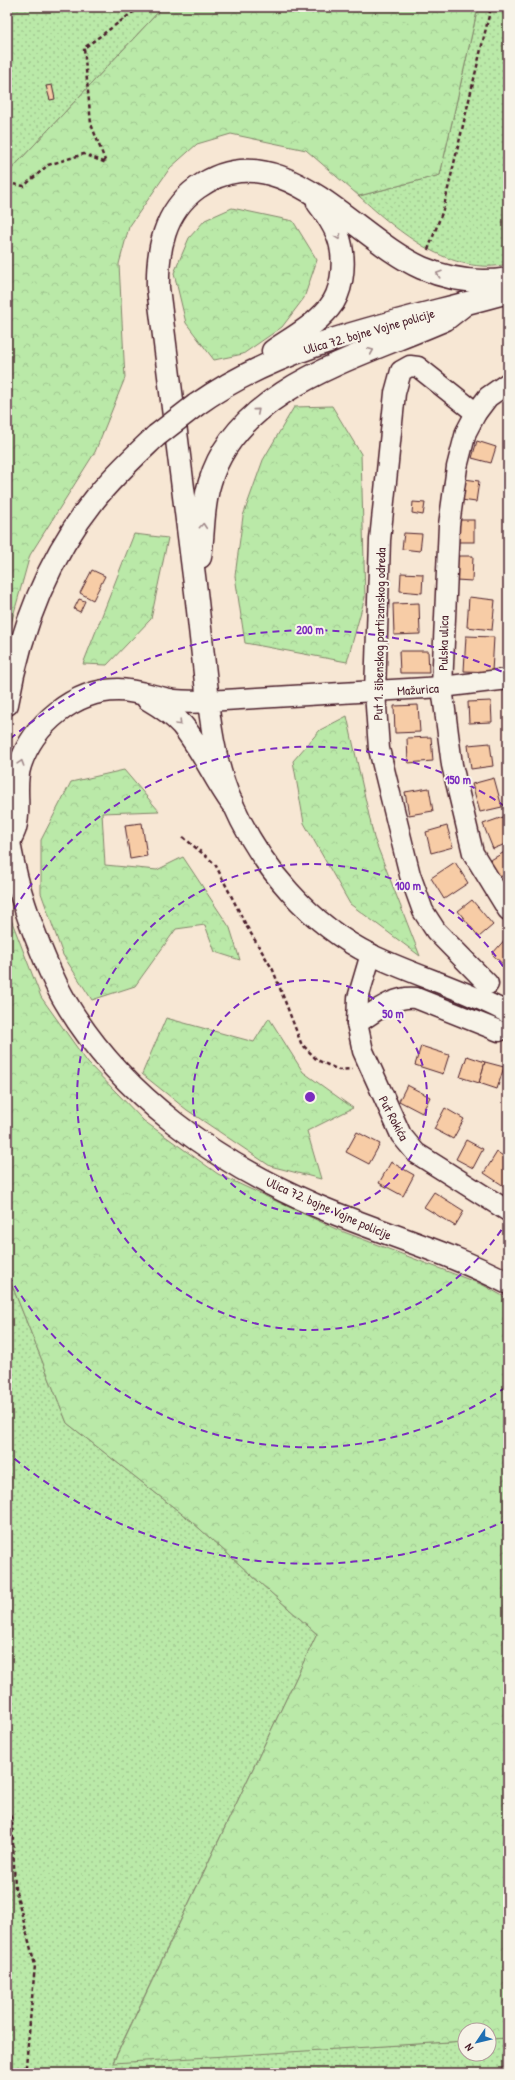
<svg xmlns="http://www.w3.org/2000/svg" width="515" height="2080" font-family="'Patrick Hand',sans-serif">
	<style>
		.grass { fill: url(#grass-dots); stroke: #82846a }
		.forest { fill: url(#forest-crowns); stroke: #82846a }
		.building { fill: #f7cca6; stroke: #4a1f2b }
		.lines { fill: none; stroke-linecap: round; stroke-linejoin: round }
		.minor-casing { stroke: #4a1f2b; stroke-width: 23 }
		.major-casing { stroke: #4a1f2b; stroke-width: 25 }
		.path { stroke: #4a1f2b; stroke-width: 2.5; stroke-dasharray: 4 3; stroke-linecap: butt }
		.minor { stroke: #f7f3e8; stroke-width: 20 }
		.major { stroke: #f7f3e8; stroke-width: 22 }
		.major-bridge-casing { stroke: #4a1f2b; stroke-width: 25; stroke-linecap: butt }
		.major-bridge { stroke: #f7f3e8; stroke-width: 22 }
		.oneway { stroke: #a0898a }
		.ring { fill: none; stroke: #7b2cbf; stroke-width: 2; stroke-dasharray: 7 5 }
		.labels { text-anchor: middle; dominant-baseline: central; stroke-width: 4; stroke-linejoin: round; paint-order: stroke }
		.street-label { font-size: 13px; fill: #4a1f2b; stroke: #f7f3e8 }
		.centre { fill: #7b2cbf; stroke: #f7f3e8; stroke-width: 2 }
		.ring-label { font-size: 12px; text-anchor: middle; font-weight: bold; fill: #7b2cbf; stroke: #f7f3e8; stroke-width: 4; stroke-linejoin: round; paint-order: stroke }
	</style>
	<defs>
		<pattern id="grass-dots" width="8" height="8" patternUnits="userSpaceOnUse"><rect width="8" height="8" fill="#bae9a8"/><path d="M2 2h.1M6 6h.1" fill="none" stroke="#a1c791" stroke-width="1.8" stroke-linecap="round"/></pattern>
		<pattern id="forest-crowns" width="20" height="18" patternUnits="userSpaceOnUse"><rect width="20" height="18" fill="#bae9a8"/><path d="M2 6a3 3 0 1 1 6 0M12 15a3 3 0 1 1 6 0" fill="none" stroke="#a1c791"/></pattern>
	</defs>
	<rect width="100%" height="100%" fill="#f7e7d4"/>
	<filter id="ink" filterUnits="userSpaceOnUse"><feTurbulence type="fractalNoise" baseFrequency=".025" numOctaves="2"/><feDisplacementMap in="SourceGraphic" scale="8" xChannelSelector="R" yChannelSelector="G"/><feConvolveMatrix kernelMatrix="1 2 1 2 8 2 1 2 1" color-interpolation-filters="sRGB"/></filter>
	<g filter="url(#ink)">
		<g class="grass">
			<polygon points="7,7 163,7 7,174"/>
			<path d="M 478,7 L 508,7 L 508,264 C 452,277 398,232 359,196 L 440,175 Z"/>
			<polygon points="7,1273 67,1423 191,1521 317,1634 113,2062 465,2041 465,2054 489,2054 489,2039 508,2038 508,2073 7,2073"/>
		</g>
		<g class="forest">
			<polygon points="163,7 478,7 440,175 359,196 306,150 231,134 197,144 170,168 129,227 119,264 125,378 95,452 30,555 7,638 7,174"/>
			<polygon points="232,208 293,221 317,260 304,298 282,327 243,354 214,360 186,323 174,273 189,238 205,220"/>
			<polygon points="332,406 361,454 365,597 347,662 245,643 235,576 243,516 263,460 294,407"/>
			<polygon points="134,534 168,538 151,619 107,665 83,664"/>
			<polygon points="347,716 374,838 420,956 350,904 304,823 293,761 320,730"/>
			<polygon points="124,770 159,811 102,813 105,865 157,870 183,857 230,928 240,960 215,952 205,925 176,929 135,986 92,1000 63,955 41,893 41,840 71,782"/>
			<polygon points="7,909 41,997 88,1063 144,1121 218,1174 336,1229 483,1285 508,1299 508,2038 489,2039 489,2030 465,2030 465,2041 113,2063 317,1634 191,1521 67,1423 7,1273"/>
			<polygon points="166,1018 254,1042 269,1018 303,1072 353,1108 307,1131 321,1179 270,1166 187,1110 142,1074"/>
		</g>
		<g class="building">
			<polygon points="52,85 55,99 50,100 46,86"/>
			<polygon points="508,332 508,346 504,333"/>
			<polygon points="477,441 496,447 491,463 472,458"/>
			<polygon points="457,478 479,481 476,502 454,499"/>
			<polygon points="413,502 425,503 423,515 412,513"/>
			<rect x="456" y="520" width="18" height="22"/>
			<polygon points="404,533 422,534 420,551 402,549"/>
			<polygon points="457,556 473,556 472,581 456,580"/>
			<polygon points="92,570 105,576 93,600 80,593"/>
			<polygon points="401,573 423,574 422,593 400,591"/>
			<polygon points="469,597 495,600 492,630 467,627"/>
			<polygon points="79,599 85,601 80,612 74,609"/>
			<polygon points="419,603 420,634 394,635 393,604"/>
			<polygon points="466,636 494,637 492,672 464,671"/>
			<polygon points="399,651 428,651 429,673 400,673"/>
			<polygon points="491,701 492,722 469,723 468,702"/>
			<polygon points="418,705 420,732 395,733 394,706"/>
			<polygon points="431,737 433,761 408,763 407,738"/>
			<polygon points="490,743 493,766 471,769 468,745"/>
			<polygon points="494,778 502,807 480,812 472,784"/>
			<polygon points="429,788 433,811 409,815 405,792"/>
			<polygon points="503,817 508,829 508,843 493,849 483,824"/>
			<polygon points="142,823 147,856 130,859 125,825"/>
			<polygon points="447,826 453,847 431,853 426,832"/>
			<polygon points="508,850 508,873 498,878 489,861"/>
			<polygon points="455,862 468,883 444,899 431,878"/>
			<polygon points="472,900 493,925 479,937 458,911"/>
			<polygon points="508,936 508,969 492,954"/>
			<polygon points="421,1046 449,1055 443,1074 415,1065"/>
			<polygon points="467,1056 485,1062 479,1083 460,1077"/>
			<polygon points="485,1062 504,1067 497,1089 479,1083"/>
			<polygon points="407,1085 430,1097 422,1113 399,1101"/>
			<polygon points="445,1108 464,1119 453,1139 434,1129"/>
			<polygon points="357,1132 380,1144 369,1164 346,1152"/>
			<polygon points="466,1140 483,1149 473,1168 456,1159"/>
			<polygon points="497,1152 508,1159 507,1188 484,1173"/>
			<polygon points="391,1162 414,1175 403,1196 379,1183"/>
			<polygon points="434,1192 464,1211 455,1226 424,1207"/>
		</g>
		<g class="lines">
			<g class="minor-casing">
				<g id="minor">
					<polyline points="508,383 488,397 476,413 466,432 457,467 449,525 442,687 452,765 473,853 508,910"/>
					<polyline points="476,413 418,367 410,366 401,371 395,393 380,540 375,692 379,749 410,875 423,911 436,931 488,984"/>
					<path d="M 508,679 L 442,687 L 208,701 C 212,736 218,771 233,804 C 260,866 310,925 372,955 C 416,976 464,989 508,1013"/>
					<polyline points="371,954 358,998 357,1023 363,1051 401,1135 416,1153 508,1211"/>
					<path d="M 357,1023 C 375,1012 394,995 416,998 L 499,1031"/>
				</g>
			</g>
			<g class="major-casing">
				<g id="major">
					<path d="M 273,351 C 292,338 313,327 329,308 C 342,293 345,266 341,246 C 338,230 328,216 318,203"/>
					<path d="M 196,405 C 287,340 402,322 508,292"/>
					<path d="M 200,557 C 204,533 202,506 210,482 C 238,386 364,356 446,319 L 465,304"/>
					<path d="M 148,699 C 160,706 173,715 182,725 C 202,749 214,778 232,803"/>
					<path d="M 7,704 C 20,631 48,558 95,499 C 113,476 135,456 156,436"/>
					<path d="M 7,827 C 11,863 21,898 34,932 C 43,955 52,979 65,1001 C 121,1096 217,1163 317,1206 C 380,1233 447,1251 508,1283"/>
					<path d="M 9,842 C 11,837 14,832 15,828 C 21,807 13,785 20,765 C 33,725 74,690 118,690 C 137,690 156,698 174,701 C 185,702 197,702 208,701 L 196,592 L 158,288 C 157,250 164,212 197,188 C 279,129 352,237 422,268 C 450,280 478,284 508,279"/>
				</g>
			</g>
			<g class="path">
				<polyline points="7,183 24,186 48,165 84,154 106,163 91,124 84,48 140,7"/>
				<polyline points="428,250 443,210 491,7"/>
				<polyline points="183,837 215,864 247,927 273,970 301,1043 317,1060 339,1070 352,1069"/>
				<polyline points="7,1809 12,1820 15,1888 35,1965 26,2066 22,2073"/>
			</g>
			<use href="#minor" class="minor"/>
			<use href="#major" class="major"/>
			<g class="major-bridge-casing">
				<polyline id="major-bridge" points="156,436 196,405"/>
			</g>
			<use href="#major-bridge" class="major-bridge"/>
		</g>
		<defs><path id="oneway-chevron" d="M-2-3.5L2.5 0L-2 3.5" fill="none" stroke-width="1.6" stroke-linecap="round" stroke-linejoin="round"/></defs>
		<g class="oneway">
			<use href="#oneway-chevron" transform="translate(338 237) rotate(69)"/>
			<use href="#oneway-chevron" transform="translate(439 274) rotate(-162)"/>
			<use href="#oneway-chevron" transform="translate(371 351) rotate(-23)"/>
			<use href="#oneway-chevron" transform="translate(257 411) rotate(-40)"/>
			<use href="#oneway-chevron" transform="translate(203 526) rotate(-85)"/>
			<use href="#oneway-chevron" transform="translate(179 723) rotate(47)"/>
			<use href="#oneway-chevron" transform="translate(21 763) rotate(-72)"/>
		</g>
	</g>
	<g class="ring">
		<circle cx="310" cy="1097" r="117"/>
		<path d="M508 1220A233 233 0 1 1 508 974"/>
		<path d="M506 1387A350 350 0 0 1 8 1275M8 919A350 350 0 0 1 506 807"/>
		<path d="M507 1520A467 467 0 0 1 10 1455M10 739A467 467 0 0 1 507 674"/>
	</g>
	<g class="labels">
		<g class="street-label">
			<text transform="translate(369 331) rotate(-16)">Ulica 72. bojne Vojne policije</text>
			<text transform="translate(379 634) rotate(-89)">Put 1. šibenskog partizanskog odreda</text>
			<text transform="translate(443 643) rotate(-89)">Pulska ulica</text>
			<text transform="translate(418 689) rotate(-4)">Mažurica</text>
			<text transform="translate(394 1118) rotate(62)">Put Rokića</text>
			<text transform="translate(329 1208) rotate(24)">Ulica 72. bojne Vojne policije</text>
		</g>
	</g>
	<circle cx="310" cy="1097" r="6" class="centre"/>
	<g class="ring-label">
		<text x="310" y="634">200 m</text>
		<text x="458" y="784">150 m</text>
		<text x="408" y="890">100 m</text>
		<text x="393" y="1018">50 m</text>
	</g>
	<rect width="515" height="2080" fill="none" stroke="#f7f3e8" stroke-width="24"/>
	<rect x="12" y="12" width="491" height="2056" fill="none" stroke="#4a1f2b" stroke-width="1.5" filter="url(#ink)"/>
	<g transform="translate(477 2042) rotate(235)"><circle r="19" fill="#f7f3e8" stroke="#b29e9c"/>
	<path d="M0-3L7 15L0 10L-7 15Z" fill="#1f6fb2"/>
	<text y="-6" font-size="11" font-weight="bold" text-anchor="middle" fill="#4a1f2b">N</text>
	</g>
</svg>
